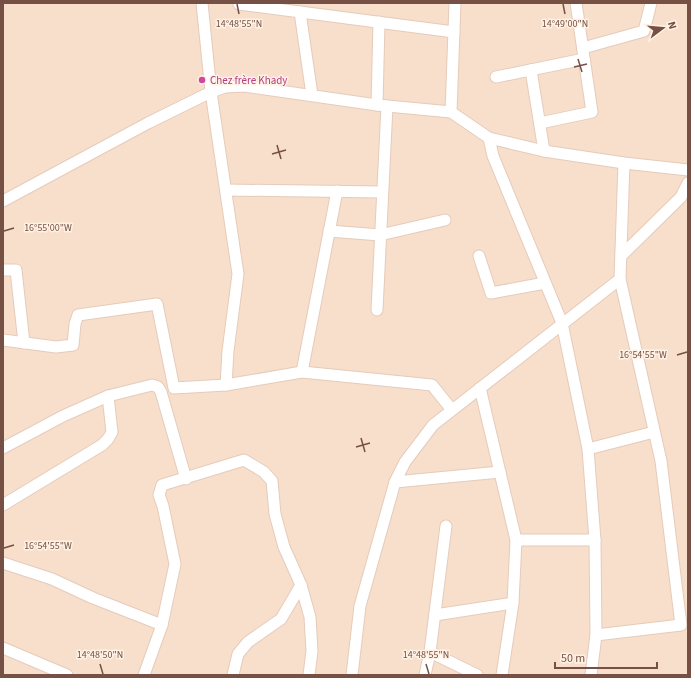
<svg xmlns="http://www.w3.org/2000/svg" width="691" height="678" font-family="'Source Sans 3',sans-serif">
	<style>
		.residential { fill: #f7dfcb }
		.lines { fill: none; stroke-linecap: round; stroke-linejoin: round }
		.minor-casing { stroke: #e5cbbb; stroke-width: 13 }
		.minor { stroke: #fff; stroke-width: 11 }
		.ticks { fill: none; stroke: #765044; stroke-width: 1.5 }
		.hotel-dot { fill: #d1479c; stroke: #fff2e5; stroke-width: 1.5 }
		.labels { text-anchor: middle; dominant-baseline: central; stroke-width: 3; stroke-linejoin: round; paint-order: stroke }
		.hotel-label { font-size: 11px; fill: #b23c85; stroke: #fff2e5; text-anchor: start }
		.ticks-label { font-size: 10px; text-anchor: middle; fill: #765044; stroke: #fff2e5; stroke-width: 3; stroke-linejoin: round; paint-order: stroke }
	</style>
	<rect width="100%" height="100%" fill="#feeedd"/>
	<rect class="residential" x="3" y="3" width="685" height="672"/>
	<g class="lines">
		<g class="minor-casing">
			<g id="minor">
				<polyline points="202,3 211,92 238,274 228,351 226,385 302,372 432,385 452,410"/>
				<polyline points="239,4 454,32"/>
				<polyline points="300,12 312,95"/>
				<polyline points="583,48 644,31 651,3"/>
				<polyline points="531,70 544,151"/>
				<polyline points="496,77 584,59"/>
				<polyline points="377,105 379,22"/>
				<polyline points="451,112 455,3"/>
				<polyline points="540,123 592,112 576,3"/>
				<polyline points="489,138 493,156 562,323 588,449 595,540 596,635 591,675"/>
				<polyline points="226,190 382,192"/>
				<polyline points="3,201 148,123 211,92 225,87 244,86 377,105 451,112 489,138 544,151 624,163 688,170"/>
				<polyline points="329,231 380,235 445,220"/>
				<polyline points="479,256 491,293 545,283"/>
				<polyline points="621,256 681,197 688,183"/>
				<polyline points="3,270 16,270 24,343"/>
				<polyline points="377,310 387,106"/>
				<polyline points="3,340 56,347 73,345 75,324 78,315 157,304 174,388 226,385"/>
				<polyline points="302,372 337,191"/>
				<polyline points="480,388 516,540 513,603 502,675"/>
				<polyline points="3,448 63,416 108,396 152,385 158,387 161,392 186,479"/>
				<polyline points="588,449 654,432"/>
				<polyline points="395,482 500,472"/>
				<polyline points="3,505 102,445 108,439 112,432 108,396"/>
				<polyline points="516,540 595,540"/>
				<polyline points="3,563 52,579 93,598 162,625 144,675"/>
				<polyline points="435,615 513,603"/>
				<polyline points="162,625 175,564 163,506 159,495 162,485 244,460 264,472 272,481 275,514 284,547 301,585 310,617 312,651 309,675"/>
				<polyline points="596,635 681,625 661,461 620,279 624,163"/>
				<polyline points="3,648 67,675"/>
				<polyline points="430,652 477,675"/>
				<polyline points="233,675 238,654 248,642 281,619 301,585"/>
				<polyline points="352,675 360,606 395,482 405,462 433,425 620,279"/>
				<polyline points="425,675 430,652 446,526"/>
			</g>
		</g>
		<use href="#minor" class="minor"/>
	</g>
	<path class="ticks" d="M 237,4 L 239,14M 563,4 L 565,14M 578,59 L 582,72M 574,67 L 587,64M 277,145 L 281,159M 272,154 L 286,150M 4,231 L 14,228M 677,355 L 687,352M 361,438 L 365,452M 356,447 L 370,443M 4,548 L 14,545M 100,664 L 103,674M 426,664 L 429,674"/>
	<circle class="hotel-dot" cx="202" cy="80" r="4"/>
	<g class="labels">
		<g class="hotel-label">
			<text x="210" y="80">Chez frère Khady</text>
		</g>
	</g>
	<g class="ticks-label">
		<text x="239" y="27">14°48'55"N</text>
		<text x="565" y="27">14°49'00"N</text>
		<text x="48" y="231">16°55'00"W</text>
		<text x="643" y="358">16°54'55"W</text>
		<text x="48" y="549">16°54'55"W</text>
		<text x="100" y="658">14°48'50"N</text>
		<text x="426" y="658">14°48'55"N</text>
	</g>
	<rect width="691" height="678" fill="none" stroke="#765044" stroke-width="8"/>
	<g transform="translate(663 28) rotate(74)" stroke="#fff2e5" stroke-width="3" paint-order="stroke">
	<path d="M0-3L7 15L0 10L-7 15Z" fill="#765044"/>
	<text y="-6" font-size="11" font-weight="bold" text-anchor="middle" fill="#765044">N</text>
	</g>
	<path d="M555 662v6h102v-6" fill="none" stroke="#765044" stroke-width="2"/>
	<text x="561" y="662" font-size="12" fill="#765044" stroke="#fff2e5" stroke-width="3" paint-order="stroke">50 m</text>
</svg>
